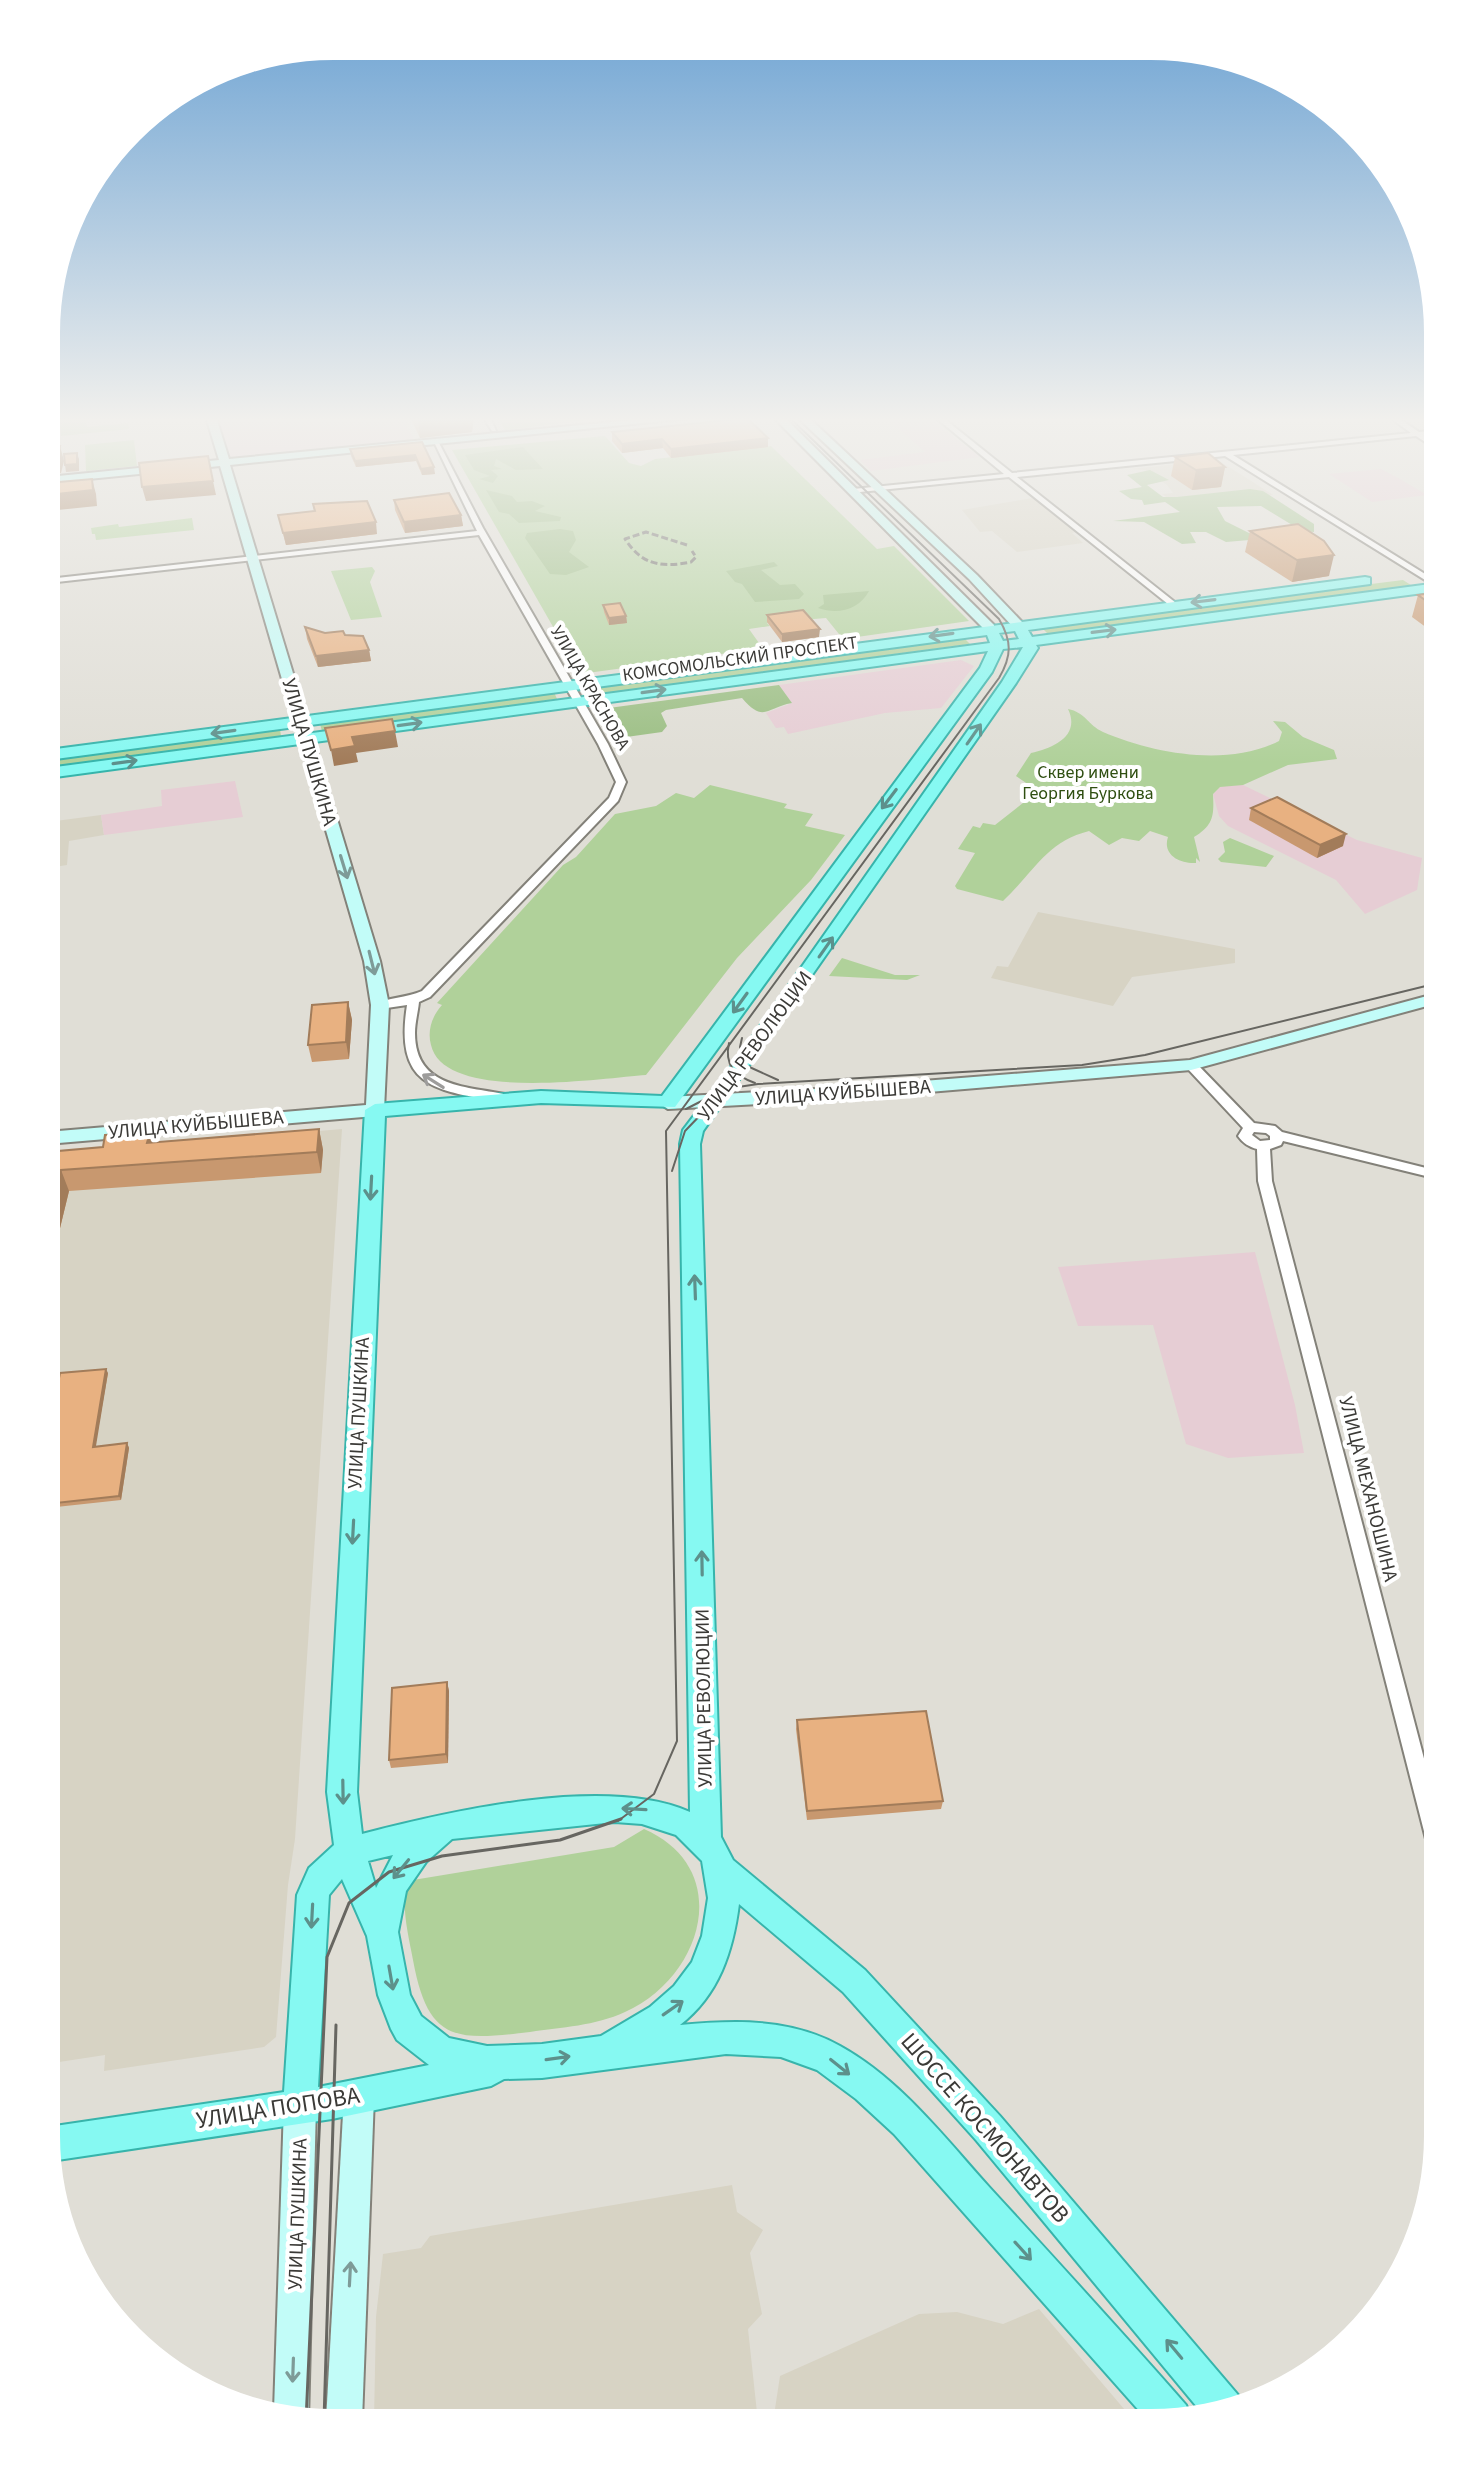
<svg xmlns="http://www.w3.org/2000/svg" width="1484" height="2469" font-family="'Source Sans 3',sans-serif">
	<style>
		.built { fill: #d7d3c4 }
		.education { fill: #e6cdd4 }
		.green { fill: #b0d19a }
		.forest { fill: #9abe82 }
		.lines { fill: none; stroke-linecap: round; stroke-linejoin: round }
		.street-casing { stroke: #838179; stroke-width: 4 }
		.secondary-casing { stroke: #838179; stroke-width: 4 }
		.primary-casing { stroke: #37b4ab; stroke-width: 4 }
		.street { fill: #fff; fill-rule: evenodd }
		.secondary { fill: #c2fcf8; fill-rule: evenodd }
		.primary { fill: #86f9f2; fill-rule: evenodd }
		.tram-far1 { stroke: #676661; stroke-width: 2 }
		.tram { stroke: #676661; stroke-width: 3 }
		.rail { stroke: #676661; stroke-width: 3; stroke-dasharray: 7 3; stroke-linecap: butt }
		.wall { fill: #c8986f }
		.shaded-wall { fill: #a27c5a }
		.building { fill: #e8b181; stroke: #a27c5a; stroke-width: 2 }
		.oneway { stroke: #5d908b }
		.oneway2 { stroke: #7e9b98 }
		.oneway3 { stroke: #9d9c9b }
		.labels { text-anchor: middle; dominant-baseline: central; stroke-width: 8; stroke-linejoin: round; paint-order: stroke }
		.far-street-label { font-size: 18px; fill: #3b3a37; stroke: #fff }
		.far-park-label { font-size: 18px; fill: #2f4f11; stroke: #fff }
		.street-label { font-size: 20px; fill: #3b3a37; stroke: #fff }
		.near-street-label { font-size: 24px; fill: #3b3a37; stroke: #fff }
	</style>
	<rect width="100%" height="100%" fill="#e0ded6"/>
	<g class="built">
		<polygon points="1218,460 1273,495 1179,506 1162,494 1173,493 1167,485 1145,470 1131,469"/>
		<polygon points="1033,498 1076,532 1072,533 1083,543 1017,552 992,531 980,532 962,510"/>
		<polygon points="101,815 104,835 69,841 67,865 48,868 48,822"/>
		<polygon points="1038,912 1235,949 1235,963 1132,977 1113,1006 991,978 997,966 1008,967"/>
		<polygon points="342,1129 295,1839 288,1885 276,2037 264,2047 104,2071 105,2055 46,2064 47,1155"/>
		<polygon points="732,2185 737,2212 763,2230 750,2253 762,2314 748,2329 758,2422 374,2421 376,2317 383,2254 421,2248 430,2236"/>
		<polygon points="1039,2309 1136,2423 773,2422 780,2376 919,2314 957,2312 1003,2324"/>
	</g>
	<g class="education">
		<polygon points="217,417 402,417 414,439 237,459 230,456"/>
		<polygon points="928,417 980,457 871,471 860,460 925,452 887,419"/>
		<polygon points="1381,469 1400,479 1427,495 1372,502 1329,474"/>
		<polygon points="961,660 974,666 941,708 885,713 788,734 784,727 776,728 766,713 792,703 779,685"/>
		<polygon points="235,781 243,817 104,835 101,815 162,806 161,790"/>
		<polygon points="1232,784 1243,785 1357,840 1422,858 1417,890 1365,914 1336,880 1228,826 1219,816 1213,794 1220,787"/>
		<polygon points="1255,1252 1295,1405 1304,1453 1228,1458 1186,1444 1153,1325 1078,1326 1058,1267"/>
	</g>
	<g class="green">
		<polygon points="86,417 87,427 128,423 129,429 61,436 60,420"/>
		<polygon points="497,417 611,417 505,430"/>
		<polygon points="605,436 629,463 641,466 655,459 771,446 877,549 894,546 969,621 843,639 826,618 767,623 770,626 749,629 764,650 677,658 675,661 580,674 452,450"/>
		<polygon points="134,440 137,466 86,471 85,445"/>
		<polygon points="192,518 194,530 96,540 95,534 92,534 91,528 118,524 119,527"/>
		<polygon points="372,567 375,571 370,582 382,617 351,620 331,571"/>
		<polygon points="1403,580 1414,587 1048,634 1040,626"/>
		<polygon points="964,638 970,644 591,695 588,687"/>
		<polygon points="554,692 557,699 322,731 320,724"/>
		<path d="M 1068,709 C 1085,712 1088,725 1103,732 C 1154,754 1228,767 1279,741 L 1282,732 L 1273,721 L 1285,722 L 1303,737 L 1334,750 L 1337,759 L 1288,765 L 1243,785 L 1220,787 L 1213,794 C 1214,815 1214,825 1194,837 L 1200,862 L 1196,858 L 1196,863 C 1180,864 1162,855 1168,837 L 1150,831 L 1139,841 L 1122,838 L 1109,845 L 1089,831 C 1046,842 1034,872 1003,901 L 957,889 L 955,886 L 975,853 L 958,849 L 973,826 L 980,828 L 983,823 L 995,825 L 1028,799 L 1029,785 L 1016,776 L 1031,753 C 1053,748 1081,736 1068,709 Z"/>
		<polygon points="280,729 281,736 48,768 48,760"/>
		<path d="M 710,785 L 787,804 L 784,808 L 813,814 L 805,826 L 845,835 L 811,880 L 737,958 L 646,1075 C 602,1078 444,1103 431,1045 C 427,1031 432,1016 442,1005 L 437,1003 L 563,865 L 576,857 L 615,814 L 656,806 L 676,793 L 694,798 Z"/>
		<polygon points="1230,838 1274,856 1266,867 1221,862 1218,859 1225,852 1223,842"/>
		<polygon points="842,958 895,975 920,975 907,980 829,976"/>
		<path d="M 644,1829 C 735,1869 703,1977 625,2012 C 595,2026 562,2027 530,2032 C 455,2041 428,2042 413,1960 C 408,1933 401,1908 407,1881 L 614,1847 Z"/>
	</g>
	<g class="forest">
		<polygon points="523,447 543,469 516,470 496,459 494,466 502,469 491,470 498,476 493,483 479,479 490,476 474,470 465,455"/>
		<polygon points="1150,470 1169,480 1147,485 1163,497 1177,497 1250,489 1263,491 1314,524 1314,532 1302,531 1261,506 1217,507 1225,521 1261,539 1226,542 1206,532 1190,532 1196,543 1182,544 1144,522 1113,521 1180,512 1165,502 1144,505 1142,500 1131,499 1119,491 1142,487 1127,475"/>
		<polygon points="486,490 512,496 517,502 532,501 545,506 535,511 561,517 560,521 519,523 509,514 499,512"/>
		<polygon points="560,529 573,531 576,540 569,552 589,567 566,575 550,574 525,538 527,533"/>
		<polygon points="774,562 778,566 761,570 780,585 795,584 804,594 799,599 755,602 742,584 735,582 726,571"/>
		<path d="M 869,591 C 859,610 838,615 818,608 L 824,604 L 823,595 Z"/>
		<path d="M 779,685 L 792,703 C 767,707 764,724 742,698 L 666,710 L 661,713 L 667,726 L 662,732 L 612,739 L 594,710 Z"/>
	</g>
	<g class="lines">
		<g class="street-casing">
			<g id="street">
				<polygon points="483,417 490,417 496,431 492,431"/>
				<polygon points="935,417 942,417 1012,473 1411,433 1389,417 1397,417 1419,432 1438,430 1438,434 1424,435 1438,445 1438,450 1416,436 1233,455 1438,582 1438,588 1225,456 1017,477 1176,603 1176,607 1173,608 1009,477 850,493 849,491 853,489 1004,474"/>
				<path d="M 434,442 L 439,443 L 483,528 L 608,744 L 626,782 L 618,801 L 430,997 L 419,1002 C 418,1012 415,1023 415,1033 C 415,1089 468,1086 509,1095 L 510,1098 L 504,1102 C 435,1091 394,1088 407,1005 L 380,1009 L 374,1005 C 387,997 407,998 422,991 L 609,798 L 616,782 L 598,744 L 479,535 L 48,583 L 48,579 L 477,531 Z"/>
				<path d="M 1191,1061 L 1195,1062 L 1254,1123 L 1275,1126 L 1282,1132 L 1438,1171 L 1438,1179 L 1283,1141 L 1281,1145 L 1270,1149 L 1272,1181 L 1437,1808 L 1437,1852 L 1430,1850 L 1427,1843 L 1258,1181 L 1257,1149 C 1249,1147 1243,1143 1238,1136 L 1243,1128 L 1187,1068 L 1185,1065 L 1187,1062 ZM 1254,1132 L 1266,1133 L 1270,1136 L 1270,1140 L 1260,1141 L 1252,1135 Z"/>
			</g>
		</g>
		<g class="secondary-casing">
			<g id="secondary">
				<polygon points="206,417 216,417 229,459 664,417 701,417 230,465 380,961 389,1005 384,1110 375,1116 47,1144 47,1132 366,1105 371,1005 364,961 220,466 48,483 48,477 219,460"/>
				<polygon points="773,417 784,417 994,625 994,631 986,631"/>
				<polygon points="797,417 808,417 977,575 1022,622 1022,628 1014,628 969,579"/>
				<polygon points="1438,993 1438,1003 1191,1070 834,1100 668,1109 659,1103 668,1097 834,1088 1190,1060"/>
				<polygon points="359,2081 370,2085 374,2096 362,2421 326,2421 344,2096 348,2085"/>
				<polygon points="300,2090 311,2095 316,2106 308,2421 296,2421 274,2411 284,2106 289,2095"/>
			</g>
		</g>
		<g class="primary-casing">
			<path id="primary" d="M 1365,577 L 1370,578 L 1370,584 L 1028,630 L 1032,637 L 1438,583 L 1438,591 L 1036,645 L 1038,648 L 1016,683 L 703,1131 L 700,1144 L 721,1837 L 733,1860 L 865,1970 L 1000,2116 L 1238,2395 L 1242,2405 L 1202,2413 L 976,2140 L 843,1992 L 739,1904 C 733,1951 719,1995 680,2025 C 735,2020 790,2018 840,2046 C 900,2079 945,2138 990,2188 C 1056,2260 1122,2332 1186,2405 L 1190,2415 L 1150,2423 L 894,2134 L 856,2099 L 817,2070 L 781,2057 L 726,2054 L 542,2078 L 504,2079 L 491,2086 L 332,2119 L 51,2161 L 46,2136 L 48,2127 L 284,2092 L 297,1895 L 309,1868 L 334,1845 L 327,1792 L 365,1110 L 375,1104 L 541,1091 L 662,1096 L 980,668 L 988,651 L 48,778 L 48,768 L 990,643 L 987,635 L 48,760 L 48,750 ZM 1015,631 L 1019,639 L 1003,641 L 999,633 ZM 1023,647 L 1002,682 L 737,1059 L 683,1130 L 680,1144 L 690,1812 C 606,1775 451,1811 362,1834 L 357,1792 L 385,1116 L 541,1103 L 675,1107 L 992,672 L 1003,649 ZM 615,1822 L 642,1824 L 676,1835 L 702,1861 L 708,1898 L 702,1936 L 692,1962 L 674,1986 L 650,2007 L 601,2036 L 542,2044 L 487,2046 L 449,2038 L 421,2016 L 410,1995 L 398,1932 L 406,1891 L 426,1862 L 452,1839 ZM 393,1855 L 376,1888 L 368,1861 ZM 342,1879 L 367,1936 L 378,1995 L 391,2029 L 397,2040 L 429,2065 L 318,2087 L 329,1895 Z"/>
		</g>
		<use href="#street" class="street"/>
		<use href="#secondary" class="secondary"/>
		<use href="#primary" class="primary"/>
		<g class="tram-far1">
			<polyline points="742,1038 740,1047 745,1065 778,1080"/>
			<path d="M 729,1043 C 724,1065 735,1076 755,1083"/>
			<polyline points="686,1109 725,1089 758,1084 1082,1065 1145,1055 1438,983"/>
			<polyline points="672,1171 685,1131 711,1104"/>
			<path d="M 618,1821 L 654,1794 L 677,1741 L 666,1131 L 999,678 C 1012,656 1012,641 999,619 L 789,417"/>
		</g>
		<g class="tram">
			<polyline points="306,2421 327,1957 349,1903 389,1872 442,1856 560,1840 621,1819"/>
			<polyline points="324,2421 336,2025"/>
		</g>
		<path class="rail" d="M 687,545 L 646,532 L 625,539 C 642,565 661,568 691,562 L 696,557 L 692,551"/>
	</g>
	<g class="wall">
		<polygon points="410,417 474,417 472,432 420,438"/>
		<polygon points="612,432 768,447 671,458 663,448 622,453 612,441"/>
		<polygon points="422,442 435,474 422,475 416,461 356,467 351,456 350,449"/>
		<polygon points="1175,457 1225,467 1221,487 1192,490 1171,476"/>
		<polygon points="394,500 461,515 463,526 405,533 395,510"/>
		<polygon points="313,504 377,534 286,545 278,515 314,511"/>
		<polygon points="1250,531 1329,576 1292,582 1245,552"/>
		<polygon points="1438,592 1438,636 1412,617 1418,595"/>
		<polygon points="603,605 626,616 627,623 609,625 604,612"/>
		<polygon points="767,615 819,637 782,642 767,622"/>
		<polygon points="305,627 325,633 345,635 369,650 371,661 318,667 307,639"/>
		<polygon points="1251,808 1343,846 1317,858 1249,820"/>
		<polygon points="348,1002 352,1020 349,1059 312,1062 308,1045"/>
		<polygon points="319,1129 323,1150 321,1173 69,1191 53,1257 56,1265 52,1284 47,1284 47,1152"/>
		<polygon points="108,1373 95,1447 127,1443 129,1448 121,1500 47,1508 47,1438"/>
		<polygon points="447,1682 449,1691 448,1763 391,1768 389,1760"/>
		<polygon points="797,1720 943,1801 941,1809 807,1820 796,1729"/>
	</g>
	<g class="shaded-wall">
		<polygon points="430,417 474,417 472,432 420,438 418,418"/>
		<polygon points="768,438 768,447 671,458 671,449"/>
		<polygon points="662,439 663,448 622,453 622,444"/>
		<polygon points="60,446 64,461 61,473 48,475 48,459"/>
		<polygon points="77,453 79,459 79,471 66,472 65,465"/>
		<polygon points="415,455 416,461 356,467 355,461"/>
		<polygon points="434,467 435,474 422,475 421,469"/>
		<polygon points="1225,467 1221,487 1192,490 1196,470"/>
		<polygon points="92,479 96,494 97,506 48,511 48,495"/>
		<polygon points="213,481 216,495 146,501 142,487"/>
		<polygon points="461,515 463,526 405,533 404,522"/>
		<polygon points="376,522 377,534 286,545 283,533"/>
		<polygon points="1334,555 1329,576 1292,582 1297,560"/>
		<polygon points="626,616 627,623 609,625 609,618"/>
		<polygon points="820,629 819,637 782,642 782,634"/>
		<polygon points="369,650 371,661 318,667 316,656"/>
		<polygon points="395,731 398,747 356,753 358,762 334,766 331,750 352,737"/>
		<polygon points="1346,834 1343,846 1317,858 1320,845"/>
		<polygon points="348,1002 352,1020 349,1059 346,1042"/>
		<polygon points="319,1129 323,1150 321,1173 317,1152"/>
		<polygon points="150,1132 156,1152 147,1143"/>
		<polygon points="61,1170 69,1191 53,1257 56,1265 52,1284 47,1272 47,1227"/>
		<polygon points="106,1369 108,1373 95,1452 93,1447"/>
		<polygon points="127,1443 129,1448 121,1500 119,1496"/>
		<polygon points="447,1682 449,1691 448,1763 446,1754"/>
	</g>
	<g class="building">
		<polygon points="747,418 768,438 671,449 662,439 622,444 612,432"/>
		<polygon points="422,442 434,467 421,469 415,455 355,461 350,449"/>
		<polygon points="60,446 57,457 48,459 48,447"/>
		<polygon points="77,453 77,464 65,465 64,454"/>
		<polygon points="1208,453 1225,467 1196,470 1175,457"/>
		<polygon points="208,456 213,481 142,487 139,463"/>
		<polygon points="92,479 93,490 48,495 48,483"/>
		<polygon points="449,493 461,515 404,522 394,500"/>
		<polygon points="367,501 376,522 283,533 278,515 315,511 313,504"/>
		<polygon points="1298,524 1324,541 1334,555 1297,560 1250,531"/>
		<polygon points="1438,592 1438,609 1418,595"/>
		<polygon points="620,603 626,616 609,618 603,605"/>
		<polygon points="803,610 820,629 782,634 767,615"/>
		<polygon points="305,627 325,633 343,631 345,635 363,636 369,650 316,656"/>
		<polygon points="392,719 395,731 352,737 355,746 331,750 325,728"/>
		<polygon points="1277,797 1346,834 1320,845 1251,808"/>
		<polygon points="348,1002 346,1042 308,1045 312,1005"/>
		<polygon points="319,1129 317,1152 61,1170 47,1227 47,1152 103,1147 105,1135 150,1132 147,1143"/>
		<polygon points="106,1369 93,1447 127,1443 119,1496 47,1504 47,1438 60,1373"/>
		<polygon points="447,1682 446,1754 389,1760 392,1688"/>
		<polygon points="926,1711 943,1801 807,1811 797,1720"/>
	</g>
	<defs><path id="oneway-shaft" d="M-6 0H5M1.5-3L5.5 0L1.5 3" fill="none" stroke-width="1.6" stroke-linecap="round" stroke-linejoin="round" transform="scale(2)"/></defs>
	<g class="oneway">
		<use href="#oneway-shaft" transform="translate(1203 601) rotate(173)"/>
		<use href="#oneway-shaft" transform="translate(1104 631) rotate(-7)"/>
		<use href="#oneway-shaft" transform="translate(941 635) rotate(172)"/>
		<use href="#oneway-shaft" transform="translate(654 691) rotate(-8)"/>
		<use href="#oneway-shaft" transform="translate(410 724) rotate(-8)"/>
		<use href="#oneway-shaft" transform="translate(223 732) rotate(172)"/>
		<use href="#oneway-shaft" transform="translate(974 734) rotate(-55)"/>
		<use href="#oneway-shaft" transform="translate(125 762) rotate(-8)"/>
		<use href="#oneway-shaft" transform="translate(889 799) rotate(127)"/>
		<use href="#oneway-shaft" transform="translate(826 947) rotate(-55)"/>
		<use href="#oneway-shaft" transform="translate(740 1003) rotate(126)"/>
		<use href="#oneway-shaft" transform="translate(371 1188) rotate(93)"/>
		<use href="#oneway-shaft" transform="translate(695 1287) rotate(-92)"/>
		<use href="#oneway-shaft" transform="translate(353 1532) rotate(93)"/>
		<use href="#oneway-shaft" transform="translate(702 1563) rotate(-91)"/>
		<use href="#oneway-shaft" transform="translate(343 1792) rotate(89)"/>
		<use href="#oneway-shaft" transform="translate(634 1809) rotate(-177)"/>
		<use href="#oneway-shaft" transform="translate(401 1869) rotate(129)"/>
		<use href="#oneway-shaft" transform="translate(312 1916) rotate(93)"/>
		<use href="#oneway-shaft" transform="translate(391 1978) rotate(80)"/>
		<use href="#oneway-shaft" transform="translate(673 2008) rotate(-35)"/>
		<use href="#oneway-shaft" transform="translate(558 2058) rotate(-8)"/>
		<use href="#oneway-shaft" transform="translate(840 2067) rotate(39)"/>
		<use href="#oneway-shaft" transform="translate(1023 2251) rotate(48)"/>
		<use href="#oneway-shaft" transform="translate(1174 2349) rotate(-130)"/>
	</g>
	<g class="oneway2">
		<use href="#oneway-shaft" transform="translate(344 867) rotate(73)"/>
		<use href="#oneway-shaft" transform="translate(372 963) rotate(76)"/>
		<use href="#oneway-shaft" transform="translate(350 2274) rotate(-87)"/>
		<use href="#oneway-shaft" transform="translate(293 2370) rotate(92)"/>
	</g>
	<use class="oneway3" href="#oneway-shaft" transform="translate(433 1081) rotate(-148)"/>
	<linearGradient id="sky" x2="0" y2="1"><stop stop-color="#6ba2d3"/><stop offset="0.55" stop-color="#f1f0ed"/><stop offset="1" stop-color="#f1f0ed" stop-opacity="0"/></linearGradient>
	<rect width="1484" height="763" fill="url(#sky)"/>
	<g class="labels">
		<g class="far-street-label">
			<text transform="translate(740 659) rotate(-8)">КОМСОМОЛЬСКИЙ ПРОСПЕКТ</text>
			<text transform="translate(590 688) rotate(60)">УЛИЦА КРАСНОВА</text>
		</g>
		<g class="far-park-label">
			<text x="1088" y="772">Сквер имени<tspan x="1088" dy="21">Георгия Буркова</tspan></text>
		</g>
		<g class="street-label">
			<text transform="translate(309 752) rotate(74)">УЛИЦА ПУШКИНА</text>
			<text transform="translate(755 1046) rotate(-54)">УЛИЦА РЕВОЛЮЦИИ</text>
			<text transform="translate(843 1093) rotate(-4)">УЛИЦА КУЙБЫШЕВА</text>
			<text transform="translate(196 1125) rotate(-5)">УЛИЦА КУЙБЫШЕВА</text>
			<text transform="translate(359 1413) rotate(-87)">УЛИЦА ПУШКИНА</text>
			<text transform="translate(1368 1489) rotate(76)">УЛИЦА МЕХАНОШИНА</text>
			<text transform="translate(704 1698) rotate(-91)">УЛИЦА РЕВОЛЮЦИИ</text>
			<text transform="translate(298 2214) rotate(-88)">УЛИЦА ПУШКИНА</text>
		</g>
		<g class="near-street-label">
			<text transform="translate(278 2108) rotate(-9)">УЛИЦА ПОПОВА</text>
			<text transform="translate(985 2128) rotate(49)">ШОССЕ КОСМОНАВТОВ</text>
		</g>
	</g>
	<path d="M0 0H1484V2469H0ZM333 60H1151A273 273 0 0 1 1424 333V2136A273 273 0 0 1 1151 2409H333A273 273 0 0 1 60 2136V333A273 273 0 0 1 333 60Z" fill="#fff" fill-rule="evenodd"/>
</svg>
